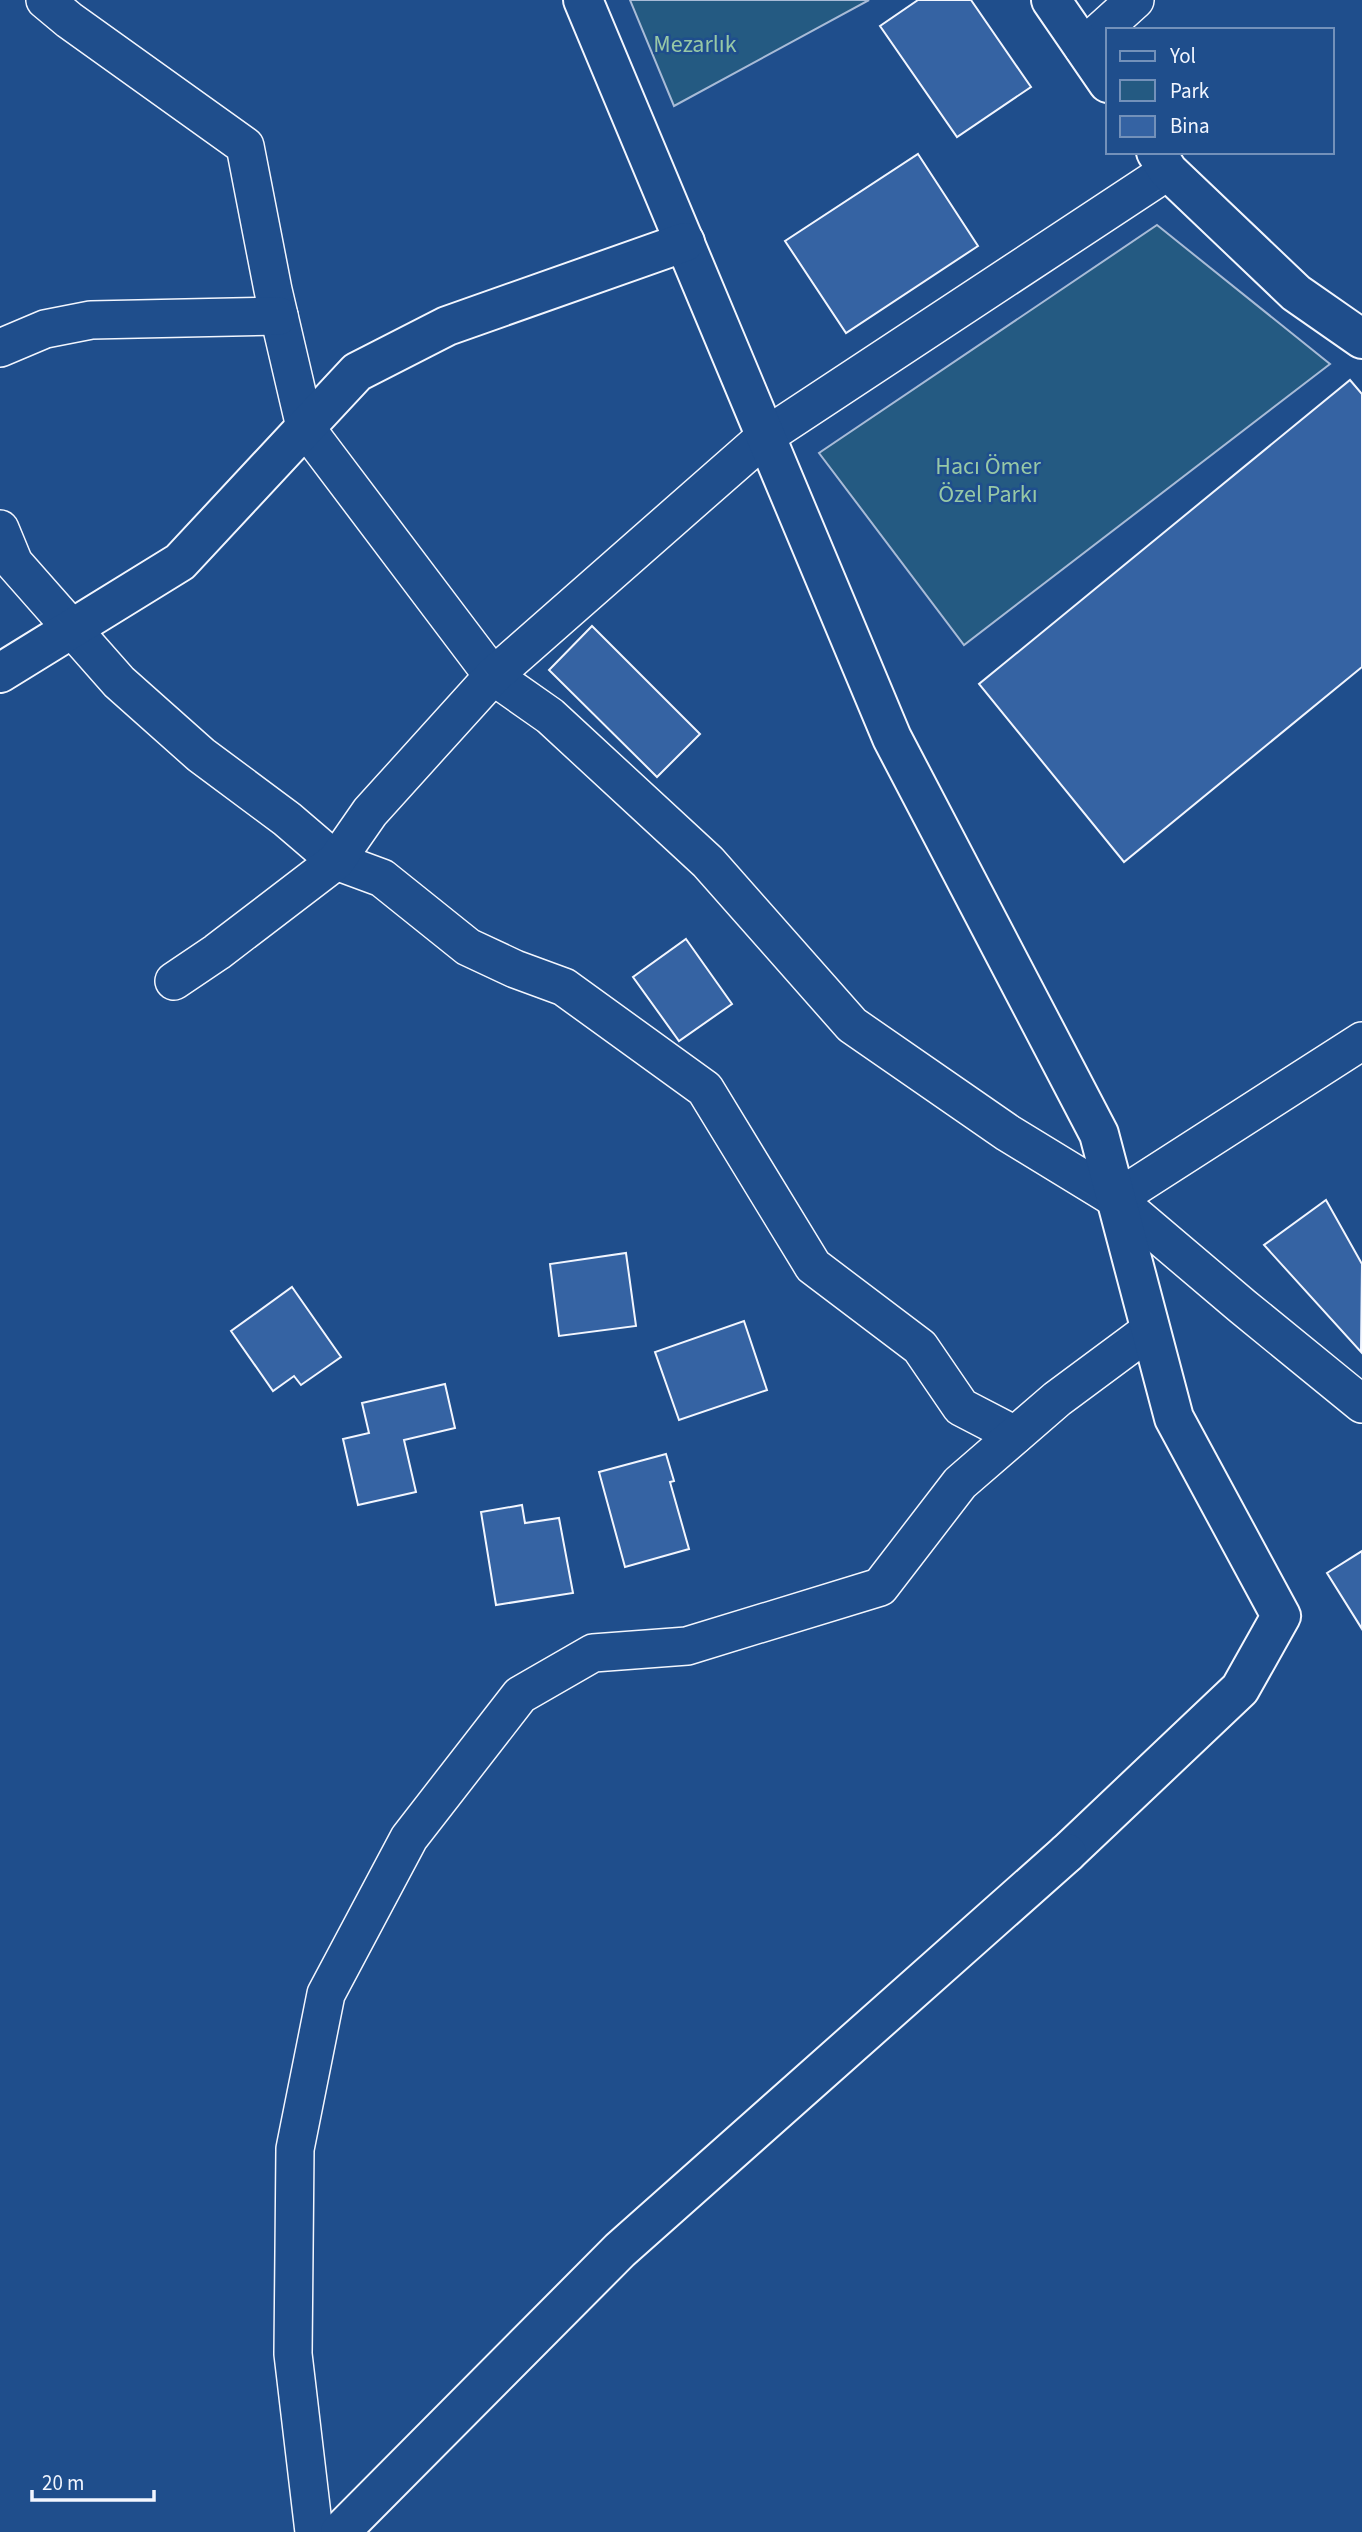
<svg xmlns="http://www.w3.org/2000/svg" width="1362" height="2532" font-family="'Source Sans 3',sans-serif">
	<style>
		.green { fill: #245a82; stroke: #a8bbd7; stroke-width: 2 }
		.building { fill: #3563a3; stroke: #f2f6ff; stroke-width: 2 }
		.lines { fill: none; stroke-linecap: round; stroke-linejoin: round }
		.minor-casing { stroke: #f2f6ff; stroke-width: 40 }
		.tertiary-casing { stroke: #f2f6ff; stroke-width: 42 }
		.secondary-casing { stroke: #f2f6ff; stroke-width: 42 }
		.minor { stroke: #1f4e8c; stroke-width: 37 }
		.tertiary { stroke: #1f4e8c; stroke-width: 38 }
		.secondary { stroke: #1f4e8c; stroke-width: 38 }
		.labels { text-anchor: middle; dominant-baseline: central; stroke-width: 5; stroke-linejoin: round; paint-order: stroke }
		.park-label { font-size: 24px; fill: #97c8a6; stroke: #1f4e8c }
	</style>
	<rect width="100%" height="100%" fill="#1f4e8c"/>
	<g class="green">
		<polygon points="630,0 869,0 674,106"/>
		<polygon points="1157,225 1330,364 964,645 819,453"/>
	</g>
	<g class="building">
		<polygon points="918,0 971,0 1031,87 957,137 880,26"/>
		<polygon points="918,154 978,246 846,333 785,241"/>
		<polygon points="1350,380 1362,394 1362,667 1124,862 979,684"/>
		<polygon points="592,626 700,734 657,777 549,670"/>
		<polygon points="686,939 732,1004 679,1041 633,977"/>
		<polygon points="1326,1200 1362,1264 1361,1352 1264,1245"/>
		<polygon points="626,1253 636,1326 559,1336 550,1264"/>
		<polygon points="292,1287 341,1357 301,1385 294,1376 273,1391 231,1331"/>
		<polygon points="744,1321 767,1390 679,1420 655,1352"/>
		<polygon points="445,1384 455,1428 404,1440 416,1492 358,1505 343,1439 369,1433 362,1403"/>
		<polygon points="666,1454 674,1481 670,1482 689,1549 625,1567 599,1472"/>
		<polygon points="522,1505 525,1523 559,1518 573,1593 496,1605 481,1512"/>
		<polygon points="1362,1551 1362,1629 1327,1573"/>
	</g>
	<g class="lines">
		<g class="minor-casing">
			<g id="minor">
				<polyline points="45,0 69,20 245,146 273,290 305,427 493,676 550,716 708,862 852,1025 1008,1133 1116,1199 1242,1306 1362,1404"/>
				<polyline points="1083,47 1135,0"/>
				<polyline points="0,348 45,329 91,320 279,316"/>
				<polyline points="0,529 14,563 119,682 201,755 287,819 336,861 382,878 468,947 515,969 564,987 705,1089 813,1266 920,1347 961,1407 1015,1435"/>
				<polyline points="174,981 217,952 336,861 370,812 493,676 766,436 1168,171"/>
				<polyline points="1116,1199 1362,1041"/>
				<polyline points="314,2532 293,2354 295,2149 326,1994 409,1838 520,1695 593,1653 687,1646 880,1587 960,1483 1057,1399 1150,1330"/>
			</g>
		</g>
		<g class="tertiary-casing">
			<g id="tertiary">
				<polyline points="583,0 892,738 1099,1134 1174,1418 1281,1616 1240,1689 1067,1853"/>
				<polyline points="1051,0 1108,83"/>
				<polyline points="1156,152 1168,171 1296,293 1362,339"/>
				<polyline points="0,673 180,562 357,372 447,326 685,242"/>
			</g>
		</g>
		<g class="secondary-casing">
			<polyline id="secondary" points="340,2532 620,2250 1067,1853"/>
		</g>
		<use href="#minor" class="minor"/>
		<use href="#tertiary" class="tertiary"/>
		<use href="#secondary" class="secondary"/>
	</g>
	<g class="labels">
		<g class="park-label">
			<text x="695" y="44">Mezarlık</text>
			<text x="988" y="466">Hacı Ömer<tspan x="988" dy="28">Özel Parkı</tspan></text>
		</g>
	</g>
	<rect x="1106" y="28" width="228" height="126" fill="#1f4e8c" stroke="#7391ba" stroke-width="2"/>
	<rect x="1120" y="51" width="35" height="10" fill="#1f4e8c" stroke="#7391ba" stroke-width="2"/>
	<text x="1170" y="63" font-size="21" fill="#f2f6ff">Yol</text>
	<rect x="1120" y="80" width="35" height="21" fill="#245a82" stroke="#7391ba" stroke-width="2"/>
	<text x="1170" y="98" font-size="21" fill="#f2f6ff">Park</text>
	<rect x="1120" y="116" width="35" height="21" fill="#3563a3" stroke="#7391ba" stroke-width="2"/>
	<text x="1170" y="133" font-size="21" fill="#f2f6ff">Bina</text>
	<path d="M32 2490v10h122v-10" fill="none" stroke="#f2f6ff" stroke-width="3.5"/>
	<text x="42" y="2490" font-size="21" fill="#f2f6ff" stroke="#1f4e8c" stroke-width="5" paint-order="stroke">20 m</text>
</svg>
